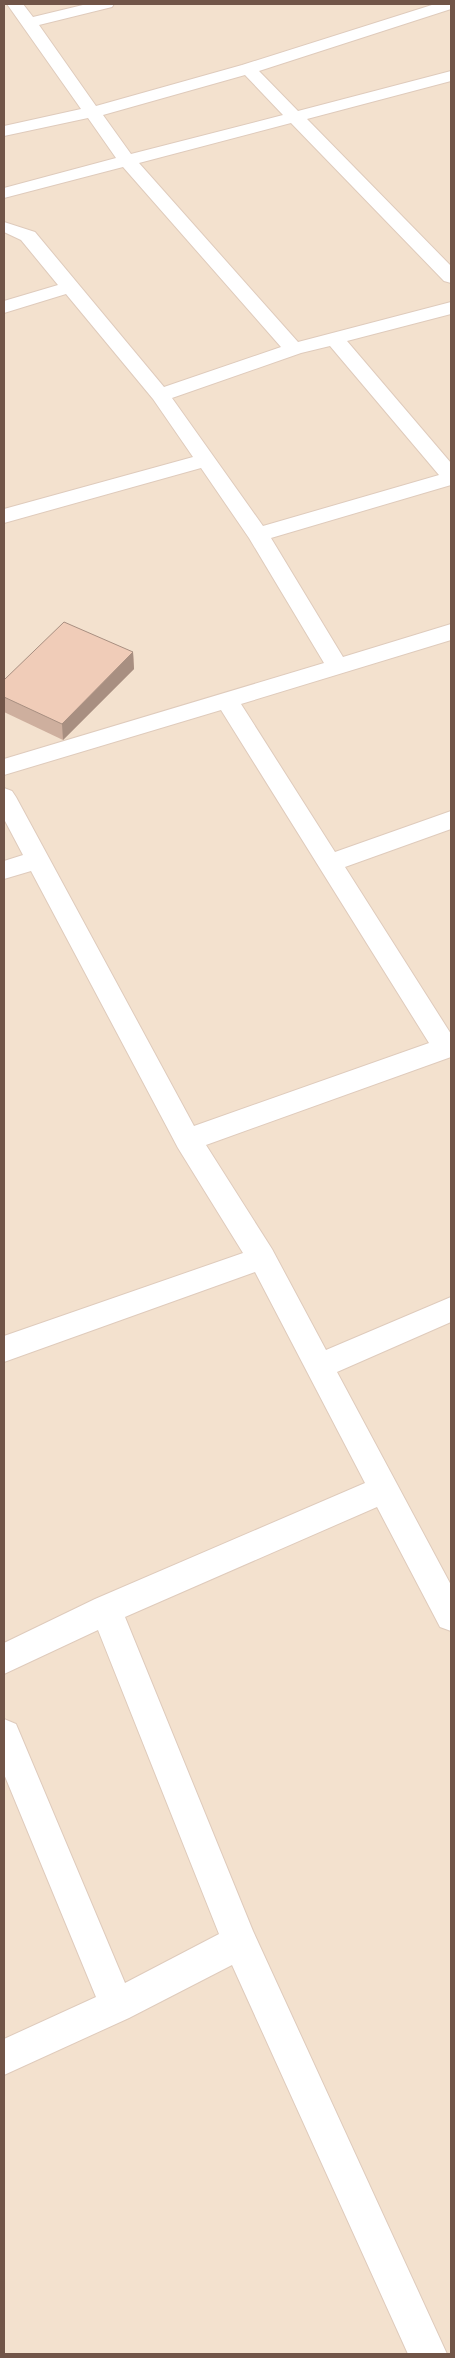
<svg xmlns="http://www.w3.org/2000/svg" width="455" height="2358" font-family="Montserrat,sans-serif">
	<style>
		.residential { fill: #f3e1ce }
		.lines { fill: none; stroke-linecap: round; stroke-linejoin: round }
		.minor-casing { stroke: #dfcbbc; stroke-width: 2 }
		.minor { fill: #fff; fill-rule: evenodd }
		.wall { fill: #ceaf9e }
		.shaded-wall { fill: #a88f81 }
		.building { fill: #f0ccb8; stroke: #a88f81 }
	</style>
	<rect width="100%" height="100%" fill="#fbf0df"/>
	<rect class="residential" x="4" y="4" width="447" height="2350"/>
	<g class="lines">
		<g class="minor-casing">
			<path id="minor" d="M 7,4 L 23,4 L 33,17 L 87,4 L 114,4 L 112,7 L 39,25 L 96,106 L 242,65 L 435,4 L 451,4 L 451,9 L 259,71 L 298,111 L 451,71 L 451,81 L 307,119 L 451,266 L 451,283 L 444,281 L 291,123 L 139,163 L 298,342 L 451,302 L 451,314 L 347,341 L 451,463 L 451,485 L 271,538 L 343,657 L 451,624 L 451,640 L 241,704 L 335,852 L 451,811 L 451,829 L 345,867 L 451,1034 L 451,1057 L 206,1145 L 272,1249 L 326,1350 L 451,1297 L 451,1322 L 337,1372 L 451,1585 L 451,1631 L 440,1627 L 377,1507 L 125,1617 L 253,1931 L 447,2354 L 408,2354 L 232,1965 L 129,2018 L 4,2075 L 4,2039 L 96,1997 L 4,1774 L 4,1719 L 16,1724 L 125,1983 L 219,1934 L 98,1630 L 4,1674 L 4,1643 L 95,1599 L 365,1483 L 255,1272 L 4,1362 L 4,1336 L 243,1253 L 178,1148 L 31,871 L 4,879 L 4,861 L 23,855 L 4,819 L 4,788 L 12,791 L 16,797 L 194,1126 L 429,1043 L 221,710 L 4,775 L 4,759 L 324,663 L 249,538 L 201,468 L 4,523 L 4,509 L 193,457 L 153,399 L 66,294 L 4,313 L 4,301 L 58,285 L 21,240 L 4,232 L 4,222 L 35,232 L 164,387 L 281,347 L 123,167 L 4,198 L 4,188 L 116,158 L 88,118 L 4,136 L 4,126 L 81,109 ZM 245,75 L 283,115 L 131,154 L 103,115 ZM 330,346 L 439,475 L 263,526 L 172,398 L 301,353 Z"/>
		</g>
		<use href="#minor" class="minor"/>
	</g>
	<polygon class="wall" points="133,652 134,669 63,740 4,712 4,680"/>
	<polygon class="shaded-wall" points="133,652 134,669 63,740 62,724"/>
	<polygon class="building" points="64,622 133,652 62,724 4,697 4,680"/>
	<rect width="455" height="2358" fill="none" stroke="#715548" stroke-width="10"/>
</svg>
